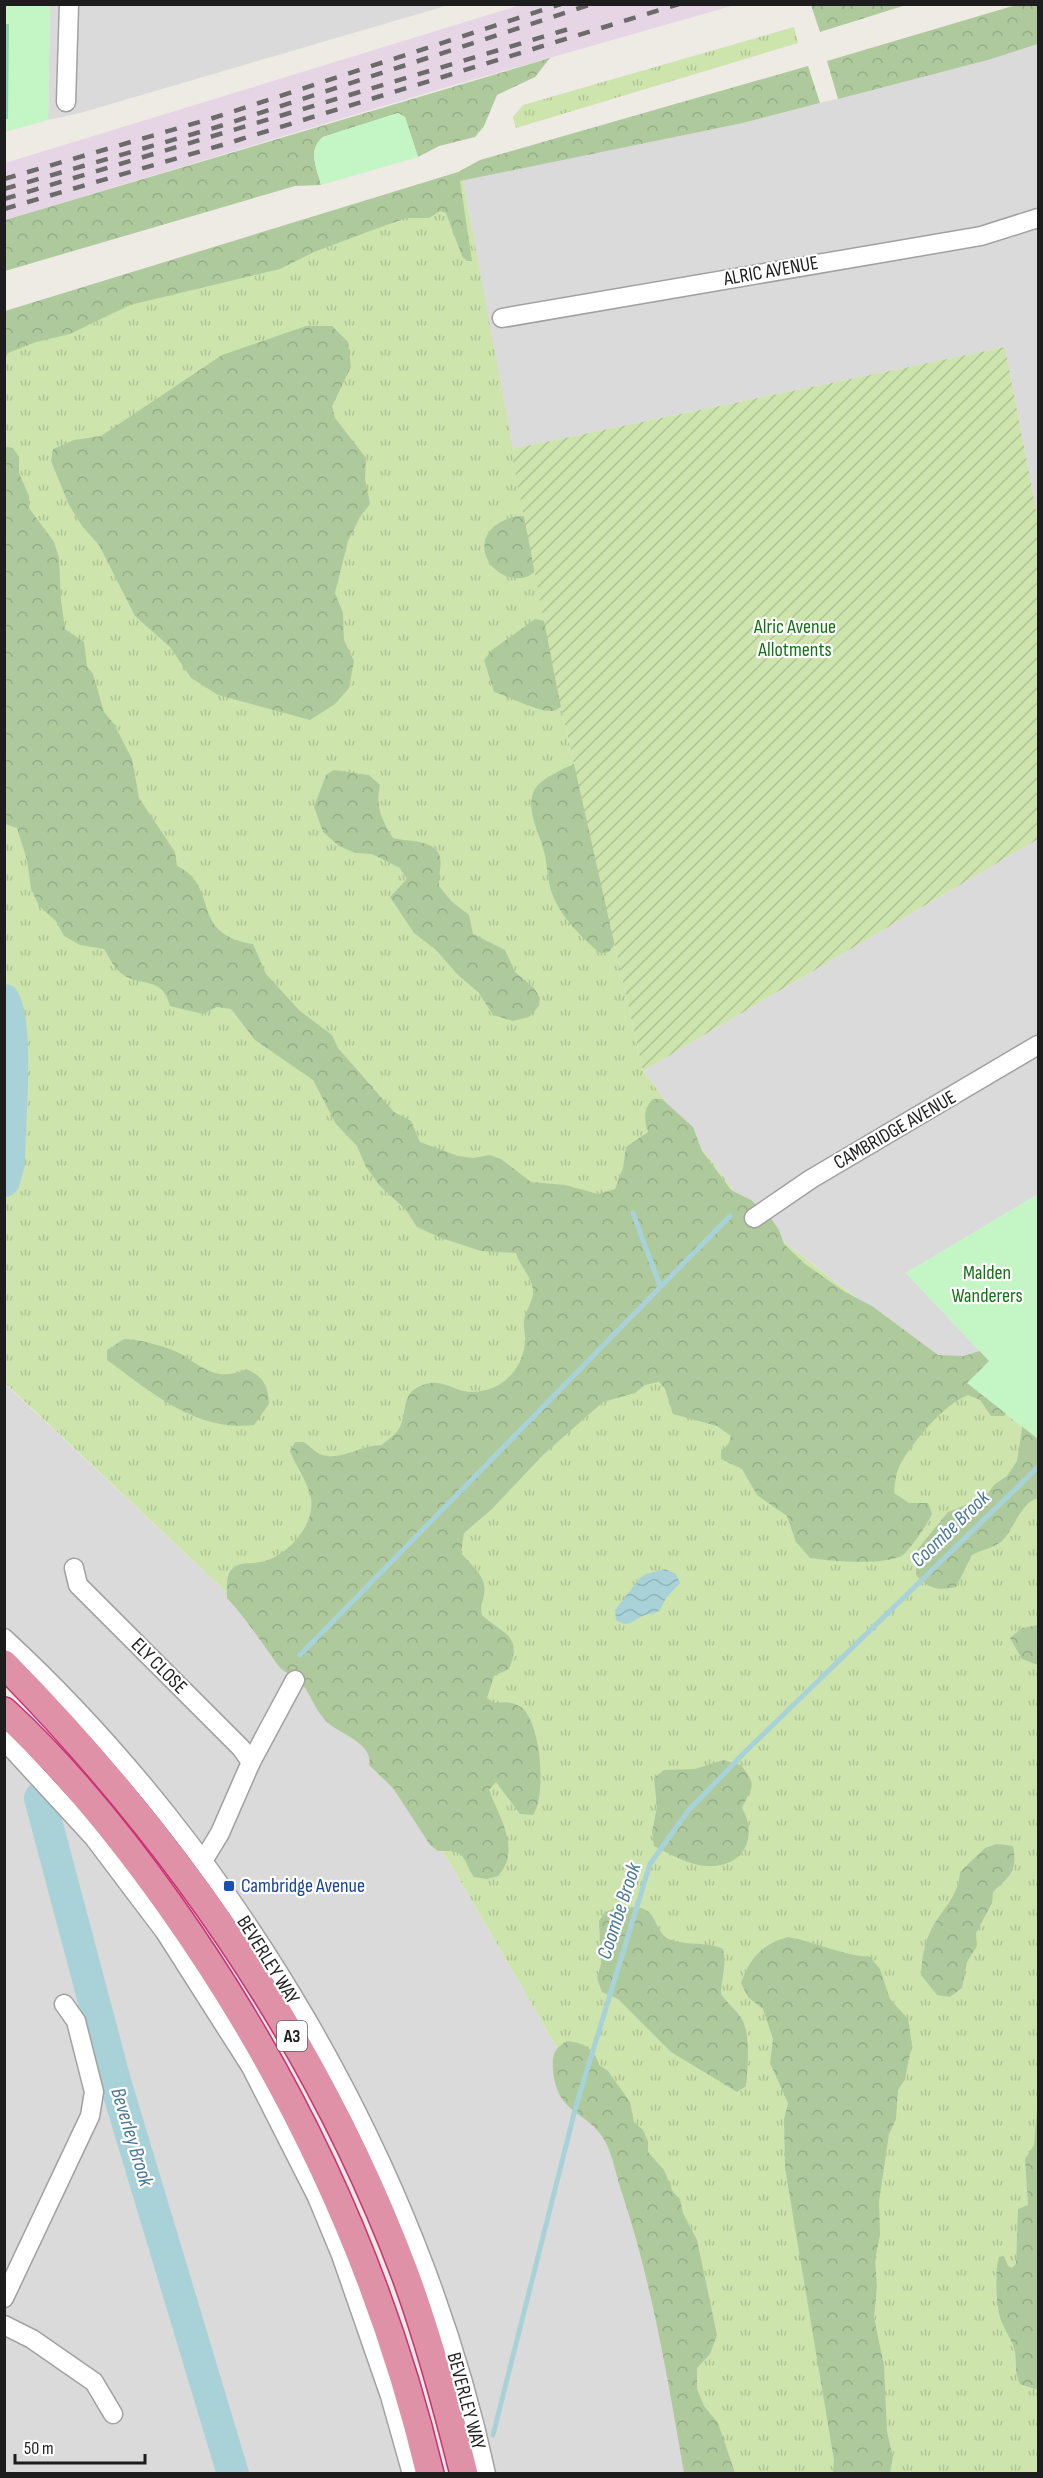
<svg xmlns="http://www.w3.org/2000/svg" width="1043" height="2478" font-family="'Sofia Sans Condensed',sans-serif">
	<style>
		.residential { fill: #dbdada }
		.railway { fill: #e6d6e5 }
		.grass { fill: url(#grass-tufts) }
		.forest { fill: url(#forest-crowns) }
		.park { fill: #c4f5c4 }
		.garden { fill: url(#garden-furrows) }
		.pitch { fill: #88d7b1 }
		.water { fill: url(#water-waves) }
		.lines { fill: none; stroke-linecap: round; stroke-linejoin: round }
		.stream { stroke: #a8d2d8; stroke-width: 5 }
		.river { stroke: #a8d2d8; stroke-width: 32 }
		.minor-casing { stroke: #a1a1a1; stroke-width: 21 }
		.highway-casing { stroke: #cb3174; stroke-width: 30 }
		.minor { stroke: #fff; stroke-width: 18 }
		.highway { stroke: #df91a7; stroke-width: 27 }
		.rail { stroke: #6b6b6b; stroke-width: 4.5; stroke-dasharray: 12 12; stroke-linecap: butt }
		.transit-dot { fill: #1a4fb4; stroke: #fff; stroke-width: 2 }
		.labels { text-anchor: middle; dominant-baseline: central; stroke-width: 4.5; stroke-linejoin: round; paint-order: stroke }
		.shield { fill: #fff; stroke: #616161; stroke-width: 1.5 }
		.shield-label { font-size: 18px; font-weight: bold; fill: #1d1d1d }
		.street-label { font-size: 20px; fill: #1d1d1d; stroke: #fff }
		.park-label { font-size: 20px; fill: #147314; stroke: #fff }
		.transit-label { font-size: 20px; fill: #164399; stroke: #fff; text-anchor: start }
		.water-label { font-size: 21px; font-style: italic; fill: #4b7896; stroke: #fff }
	</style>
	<defs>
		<pattern id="grass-tufts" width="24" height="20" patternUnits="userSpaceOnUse" patternTransform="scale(1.5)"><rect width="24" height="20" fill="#cde4ad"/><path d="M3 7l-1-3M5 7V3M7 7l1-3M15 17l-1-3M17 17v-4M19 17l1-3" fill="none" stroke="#b0c394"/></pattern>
		<pattern id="forest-crowns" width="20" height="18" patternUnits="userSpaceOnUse" patternTransform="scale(1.5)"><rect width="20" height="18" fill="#aeca9c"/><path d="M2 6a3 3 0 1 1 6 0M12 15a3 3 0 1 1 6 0" fill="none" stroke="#95ad86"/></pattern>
		<pattern id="garden-furrows" width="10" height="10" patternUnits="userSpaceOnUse" patternTransform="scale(1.5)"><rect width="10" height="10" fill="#cde4ad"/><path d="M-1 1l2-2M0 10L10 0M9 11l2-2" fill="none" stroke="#b0c394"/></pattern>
		<pattern id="water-waves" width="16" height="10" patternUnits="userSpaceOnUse" patternTransform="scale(1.5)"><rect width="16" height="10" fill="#a8d2d8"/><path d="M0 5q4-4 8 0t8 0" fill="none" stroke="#90b4b9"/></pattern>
	</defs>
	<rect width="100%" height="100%" fill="#eeeae4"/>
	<g class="residential">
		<polygon points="50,5 449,5 80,113 48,120"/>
		<polygon points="1038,44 1038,520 1005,347 511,449 463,180 743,123 988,60"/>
		<polygon points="1038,839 1038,1194 906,1273 989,1361 967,1383 757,1221 643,1071"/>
		<polygon points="4,1383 218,1584 290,1659 373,1753 449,1861 604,2129 640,2223 690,2473 479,2473 259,1958 218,1895 168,1829 126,1778 5,1647"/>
		<polygon points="4,1725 105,1836 258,2061 419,2473 5,2473"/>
	</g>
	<polygon class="railway" points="521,5 735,5 447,87 5,220 5,163"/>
	<g class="grass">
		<polygon points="794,27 798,43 516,128 513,117 523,105"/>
		<polygon points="463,180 558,693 643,1071 757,1221 1038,1439 1038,2473 690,2473 640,2223 604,2129 449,1861 373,1753 290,1659 218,1584 5,1383 4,317"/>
	</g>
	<g class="forest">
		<polygon points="811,5 811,4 906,5 820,32"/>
		<polygon points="1016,5 1038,5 1038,44 988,60 838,99 827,61"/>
		<path d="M 550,58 L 535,77 L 497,95 L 484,126 L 475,137 L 439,146 L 418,157 L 405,117 L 398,113 L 323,137 C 307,150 317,168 321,185 L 295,186 L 5,271 L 5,220 Z"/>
		<polygon points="808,66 820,103 743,123 460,181 472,261 467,261 462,256 446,213 440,211 429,218 407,218 378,228 314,252 280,269 130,305 70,334 36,342 8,353 5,358 5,311 458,172 480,160"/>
		<polygon points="306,326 332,326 348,342 351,367 332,406 335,418 366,458 365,479 370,504 360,517 348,541 335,593 343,613 344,640 354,661 349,688 335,704 310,720 218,695 191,678 170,647 135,616 99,545 82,526 69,505 51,461 53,449 74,440 101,436 222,355"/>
		<path d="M 4,446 L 13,448 L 19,457 L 19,473 L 29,496 L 29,508 L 54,542 L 59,558 L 61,600 L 65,629 L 84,642 L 87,666 L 93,674 L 104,712 L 114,724 L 132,759 L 139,798 L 175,852 L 177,866 C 221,887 188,934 253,944 L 266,974 L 300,1011 L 332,1035 L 338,1048 L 394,1112 L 411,1121 L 420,1142 L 458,1156 L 473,1158 L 490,1155 L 501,1159 L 531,1182 L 565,1185 L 598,1194 L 615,1189 L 623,1168 L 626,1147 L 648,1132 C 644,1119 643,1109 653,1099 L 662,1099 L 693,1127 L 702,1151 L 731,1190 L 751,1200 L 770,1217 L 779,1230 L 784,1244 L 805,1264 L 845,1292 L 872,1306 L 938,1355 L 964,1356 L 992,1347 L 1013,1408 L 1004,1416 L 991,1416 L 980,1400 L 968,1395 C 943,1405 916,1439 902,1461 C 896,1471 895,1482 894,1493 L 909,1503 L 928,1503 L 932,1514 C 929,1522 909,1551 903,1555 C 885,1566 830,1561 810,1558 L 796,1542 L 787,1516 L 757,1495 L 742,1469 L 721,1459 L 721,1450 L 728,1445 L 731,1436 L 717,1426 L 673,1414 L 665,1389 L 659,1382 L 645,1385 L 635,1393 L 603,1402 L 544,1454 L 492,1509 L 464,1533 L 461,1553 C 472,1566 488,1577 484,1595 C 482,1604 480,1606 482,1615 C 503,1635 523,1634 509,1669 L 494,1676 L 487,1698 L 494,1703 C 504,1702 512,1701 521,1707 C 541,1722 547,1795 533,1815 L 520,1814 L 496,1782 L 489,1790 C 499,1817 522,1850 498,1876 L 487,1879 L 474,1877 C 460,1855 467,1850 438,1851 L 430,1845 L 393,1788 L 369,1765 C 374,1744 340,1734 327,1722 C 316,1711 313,1700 305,1688 C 299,1677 284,1674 277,1664 C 261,1641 246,1619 227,1598 C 227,1588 225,1574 234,1567 C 242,1562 253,1564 261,1562 C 287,1557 316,1524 311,1498 C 307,1480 296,1467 290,1451 L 295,1442 L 303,1442 C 310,1445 314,1452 322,1455 C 342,1461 360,1445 382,1445 C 387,1440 395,1435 399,1429 C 408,1413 400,1395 420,1386 C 444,1376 453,1393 473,1392 C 501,1391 522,1371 525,1343 C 526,1335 523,1327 524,1320 C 526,1310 534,1300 533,1290 C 531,1275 520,1267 516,1253 L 481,1251 L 441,1238 L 417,1227 L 406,1210 L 380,1186 L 366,1167 L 357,1146 L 336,1124 L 313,1080 L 255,1040 L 231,1009 L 217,1007 L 203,1014 L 170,1006 C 162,974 141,989 121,973 C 114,968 109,957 104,949 L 80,945 L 64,936 L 56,921 L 39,906 L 31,889 L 27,860 L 17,828 L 5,824 Z"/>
		<path d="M 517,516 L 532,516 L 541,566 C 537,569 531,576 526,577 C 490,587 458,530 517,516 Z"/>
		<path d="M 535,619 L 555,623 L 578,691 C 571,697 564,706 556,710 C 545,716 508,696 494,692 L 484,660 L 492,650 Z"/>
		<path d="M 581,761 L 621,936 L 609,952 L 600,953 C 582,938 562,918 553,896 C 547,882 548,866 544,851 C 540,834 524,808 535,789 C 541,778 569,766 581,761 Z"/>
		<path d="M 334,770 L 369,775 L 380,785 C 375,806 382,821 393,838 C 407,842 436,839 440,857 C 442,867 438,876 439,886 L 451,901 L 469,915 L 473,934 L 505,950 L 515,972 L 534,988 L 540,998 L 539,1006 L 529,1017 L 513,1021 L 493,1015 L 479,993 L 457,974 L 436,950 L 414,933 L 390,897 L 407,879 L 400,868 L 372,854 L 355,853 L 339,846 L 323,832 L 314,807 L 326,775 Z"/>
		<path d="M 124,1339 C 139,1339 174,1348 186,1357 C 206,1371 222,1381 246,1369 C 263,1376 268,1385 269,1404 L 254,1425 C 196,1432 151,1392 107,1360 L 107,1350 Z"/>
		<path d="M 1038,1420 L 1038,1498 C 1021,1502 1014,1529 1002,1541 C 996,1547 981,1550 972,1555 L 956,1587 C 938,1591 929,1589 916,1575 L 917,1550 L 948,1512 L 984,1498 L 995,1484 L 1007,1476 L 1017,1461 L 1023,1423 Z"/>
		<polygon points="1038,1625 1038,1665 1022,1659 1010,1638 1022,1628"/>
		<path d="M 723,1760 L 741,1765 C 758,1788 752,1785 742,1808 C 759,1837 743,1868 708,1866 C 691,1866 669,1854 654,1846 L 652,1832 L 657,1807 L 654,1778 L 664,1770 L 695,1769 Z"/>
		<path d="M 997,1844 L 1013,1846 C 1018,1871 1010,1876 993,1892 L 992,1903 L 976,1933 L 977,1946 L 967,1962 L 962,1988 L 950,1997 L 937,1995 L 921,1975 C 922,1958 924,1945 931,1930 C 942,1909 959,1896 960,1872 L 985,1848 Z"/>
		<path d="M 616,1907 C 624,1908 637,1906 644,1909 C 658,1915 655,1934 671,1940 C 688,1946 706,1941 723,1949 C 727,1966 721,1978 721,1994 C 727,2003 734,2008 740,2016 C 751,2030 748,2068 746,2086 L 737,2092 L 671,2052 L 618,1999 L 602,1992 L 597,1978 L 601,1964 L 599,1921 L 604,1913 Z"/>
		<path d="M 788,1937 C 817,1942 840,1955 870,1957 L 880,1969 L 890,1999 L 908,2019 L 912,2044 L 905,2079 L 898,2090 L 896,2119 L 889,2134 L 879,2201 L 880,2235 L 875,2260 L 877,2287 L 874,2318 L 884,2365 L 887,2432 L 893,2457 L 890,2473 L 833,2473 L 834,2460 L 785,2168 L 784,2119 L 788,2103 L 770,2063 L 773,2039 L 763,2009 L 748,1997 L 741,1983 C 750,1958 762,1944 788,1937 Z"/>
		<path d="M 567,2041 C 584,2043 595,2049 599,2065 L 608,2071 L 630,2102 L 634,2122 L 643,2130 L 648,2141 L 648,2152 L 664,2170 L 673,2192 L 680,2199 L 683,2213 L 697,2240 L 717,2335 L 710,2354 L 697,2368 L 697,2389 L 704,2406 L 718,2423 L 735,2473 L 684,2473 C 668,2380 652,2283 622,2193 C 616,2176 613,2156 605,2141 C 588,2110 557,2116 553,2070 C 552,2054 554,2049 567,2041 Z"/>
		<path d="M 1038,2097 L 1038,2390 L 1020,2384 C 1014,2370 1017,2365 1015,2352 C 1013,2340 1003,2329 1000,2317 C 996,2306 995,2267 999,2257 L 1004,2256 L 1008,2266 L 1012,2268 L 1016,2264 L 1018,2209 L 1028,2205 L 1025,2159 L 1034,2145 Z"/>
	</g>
	<g class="park">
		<polygon points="5,5 50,5 48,120 5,132"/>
		<path d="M 398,113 L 405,117 L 418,157 L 321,185 C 317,168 307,150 323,137 Z"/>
		<polygon points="1038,1194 1038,1439 967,1383 989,1361 906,1273"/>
	</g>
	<polygon class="garden" points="1005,347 1038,520 1038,839 643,1071 558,693 511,449"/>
	<polygon class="pitch" points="4,24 9,24 8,119 4,119"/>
	<path class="water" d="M 665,1569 L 676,1574 L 680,1583 L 666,1598 L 660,1610 C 654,1615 651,1613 645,1615 C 632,1620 630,1629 616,1620 L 615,1610 L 640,1578 L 646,1574 Z"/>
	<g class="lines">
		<g class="stream">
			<polyline points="633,1213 660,1286"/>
			<polyline points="300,1655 730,1216"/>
			<polyline points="493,2435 576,2106 650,1864 688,1811 745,1752 1038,1467"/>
		</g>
		<g class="river">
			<path d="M 4,1000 C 19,1026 9,1127 9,1163 L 4,1181"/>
			<polyline points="40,1798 115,2081 233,2474"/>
		</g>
		<g class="minor-casing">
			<g id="minor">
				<polyline points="66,102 69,4"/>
				<polyline points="502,318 981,236 1038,218"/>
				<polyline points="754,1218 811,1179 1038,1045"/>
				<polyline points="74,1568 78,1585 241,1748 251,1762"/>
				<path d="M 4,1638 C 236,1852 420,2165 486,2474"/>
				<polyline points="4,1740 94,1838 165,1932 251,2067 317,2197 341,2255 390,2396 412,2474"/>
				<polyline points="203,1861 220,1833 251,1762 295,1680"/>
				<polyline points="4,2298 90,2116 94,2092 76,2021 64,2004"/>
				<polyline points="4,2325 32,2339 94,2382 113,2414"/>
			</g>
		</g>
		<g class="highway-casing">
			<g id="highway">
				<path d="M 4,1664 C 176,1839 318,2043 405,2274 C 429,2339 447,2406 464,2474"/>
				<path d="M 4,1711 C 66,1768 120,1835 169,1904 C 291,2076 381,2268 430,2474"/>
			</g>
		</g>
		<use href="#minor" class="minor"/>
		<use href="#highway" class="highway"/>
		<g class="rail">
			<polyline points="4,179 213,118 561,4"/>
			<polyline points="4,189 217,127 592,4"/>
			<polyline points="4,199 572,28"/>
			<polyline points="4,209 222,145 679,4"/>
		</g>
	</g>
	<rect class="transit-dot" x="223" y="1880" width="12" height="12" rx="3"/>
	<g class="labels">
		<rect class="shield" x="277" y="2021" width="30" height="30" rx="4.5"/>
		<g class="shield-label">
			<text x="292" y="2036">A3</text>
		</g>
		<g class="street-label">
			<text transform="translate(771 271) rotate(-10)">ALRIC AVENUE</text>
			<text transform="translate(895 1130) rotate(-30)">CAMBRIDGE AVENUE</text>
			<text transform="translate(159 1666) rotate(45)">ELY CLOSE</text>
			<text transform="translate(268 1960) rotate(58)">BEVERLEY WAY</text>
			<text transform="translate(466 2401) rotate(75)">BEVERLEY WAY</text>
		</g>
		<g class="park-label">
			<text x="795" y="627">Alric Avenue<tspan x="795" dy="23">Allotments</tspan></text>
			<text x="987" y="1273">Malden<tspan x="987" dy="23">Wanderers</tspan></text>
		</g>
		<g class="transit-label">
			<text x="241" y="1886">Cambridge Avenue</text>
		</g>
		<g class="water-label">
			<text transform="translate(950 1529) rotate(-44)">Coombe Brook</text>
			<text transform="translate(619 1911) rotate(-72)">Coombe Brook</text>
			<text transform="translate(132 2137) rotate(73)">Beverley Brook</text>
		</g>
	</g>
	<rect width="1043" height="2478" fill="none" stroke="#1d1d1d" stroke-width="12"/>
	<path d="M15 2454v9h130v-9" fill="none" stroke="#1d1d1d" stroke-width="3"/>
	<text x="24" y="2454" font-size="18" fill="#1d1d1d" stroke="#ffffff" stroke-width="4.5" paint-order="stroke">50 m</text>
</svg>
